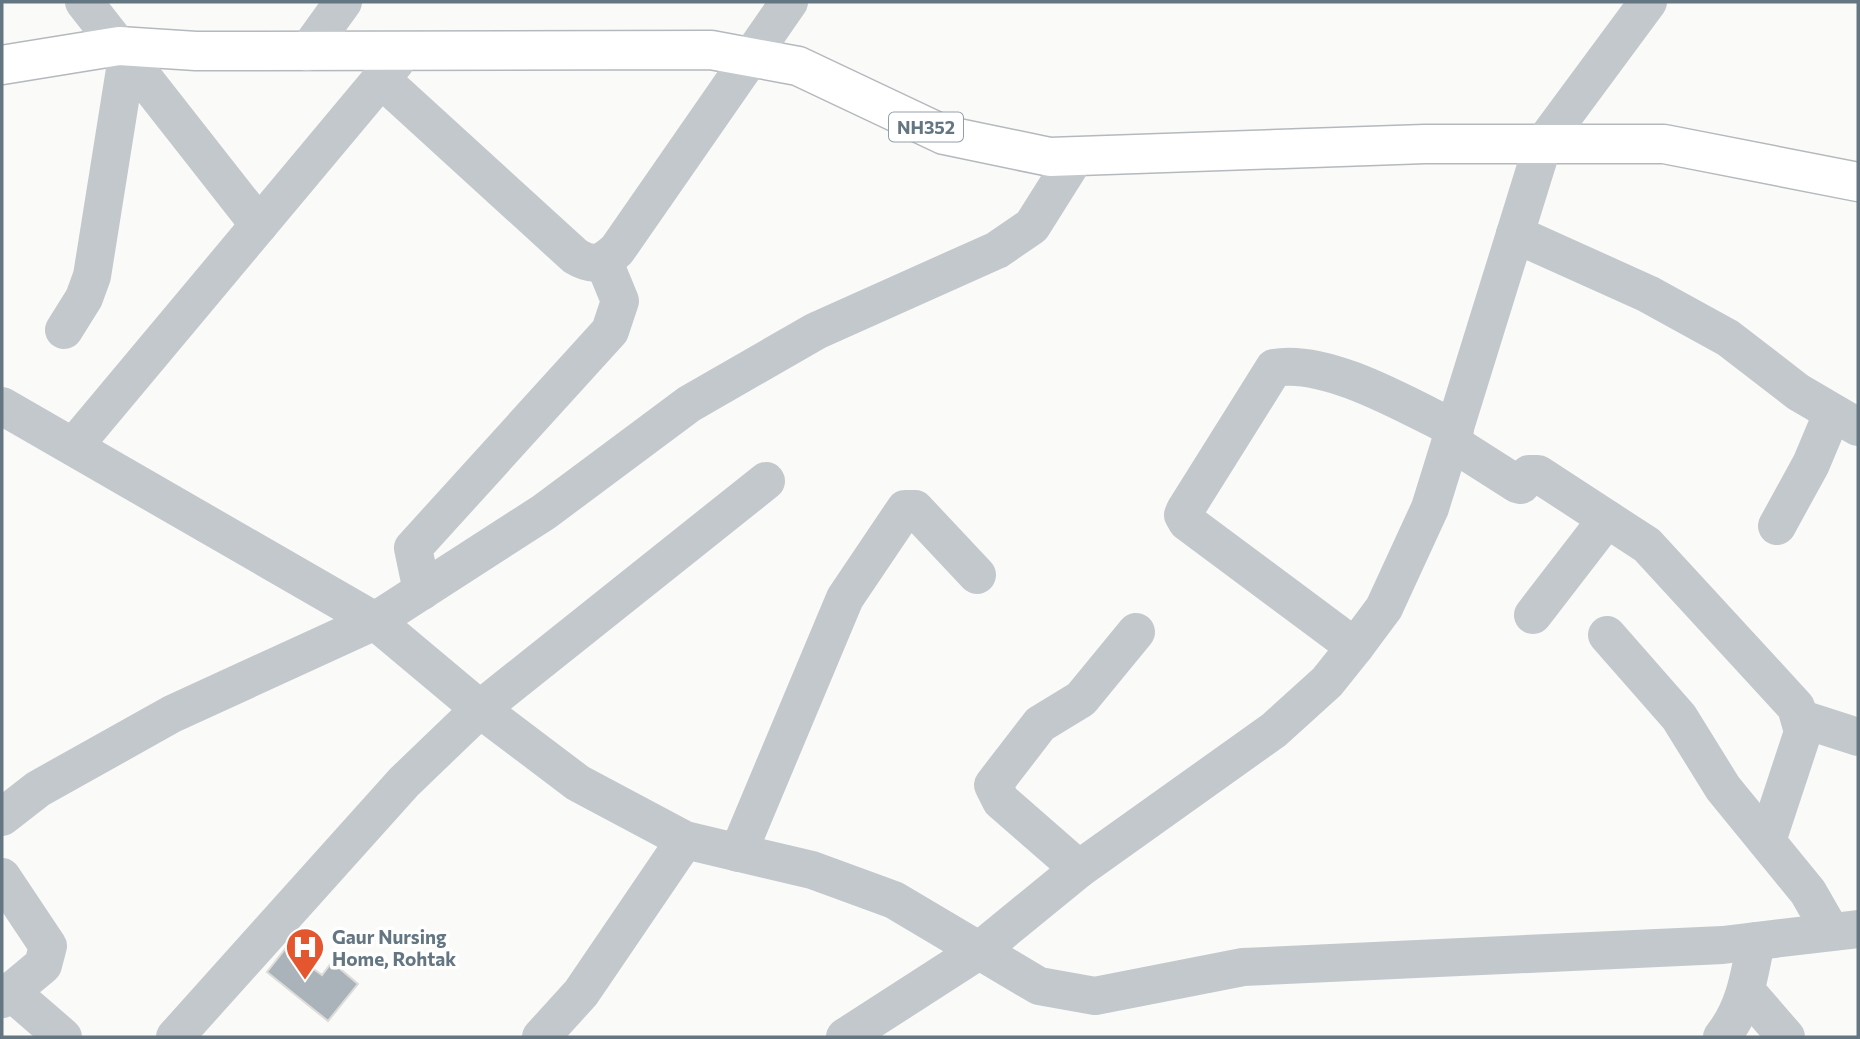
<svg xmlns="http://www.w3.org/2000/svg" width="1860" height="1039" font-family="Commissioner,sans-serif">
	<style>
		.building { fill: #aab3b9; stroke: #dcdcda; stroke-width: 2 }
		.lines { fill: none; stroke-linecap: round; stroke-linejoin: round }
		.highway-casing { stroke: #b4b9bd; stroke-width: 41 }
		.minor { stroke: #c3c8cc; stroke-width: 38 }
		.highway { stroke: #fff; stroke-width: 38 }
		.labels { text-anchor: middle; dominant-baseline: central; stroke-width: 7; stroke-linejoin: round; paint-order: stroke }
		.shield { fill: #fff; stroke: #939fa8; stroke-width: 2 }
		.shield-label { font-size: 18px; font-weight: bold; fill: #657683 }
		.poi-label { font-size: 19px; font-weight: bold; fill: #657683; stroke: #fff; text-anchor: start }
	</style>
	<rect width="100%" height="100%" fill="#fafaf8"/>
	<polygon class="building" points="297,934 318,951 307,964 322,975 332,962 358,984 328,1021 267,972"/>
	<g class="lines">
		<g class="highway-casing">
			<polyline id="highway" points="2,65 119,46 196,51 711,50 798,66 944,135 1050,157 1425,144 1664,144 1858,182"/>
		</g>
		<g class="minor">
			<polyline points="84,2 259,225"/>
			<polyline points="307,52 343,2"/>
			<path d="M 381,79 L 575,256 C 593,267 602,264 617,250 L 789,2"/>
			<polyline points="1515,234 1648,294 1728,338 1798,392 1858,427"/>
			<polyline points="64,330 84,298 92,276 127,57"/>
			<polyline points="2,406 375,621 480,709 578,783 685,840 812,870 894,900 1039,986 1095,996 1243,967 1723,945 1858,929"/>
			<polyline points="1451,442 1517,484 1521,485 1529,474 1538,474 1647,545 1796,707 1803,732 1767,841"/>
			<polyline points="74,446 396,61"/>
			<polyline points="1777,526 1811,464 1832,414"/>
			<polyline points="422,591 413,548 610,331 620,301 604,262"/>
			<polyline points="1533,615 1607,519"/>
			<polyline points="1607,635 1679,717 1723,788 1808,892 1831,932"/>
			<path d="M 1355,647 L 1187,522 L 1183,515 L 1185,510 L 1274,368 C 1327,358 1408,406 1455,429"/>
			<polyline points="1802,719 1858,737"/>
			<polyline points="2,817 38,789 172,714 375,621 544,512 689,404 816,331 997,250 1032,226 1076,156"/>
			<polyline points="738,853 845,598 905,509 915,509 977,575"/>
			<polyline points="1079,869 1001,801 993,785 1040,724 1081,699 1136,632"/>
			<polyline points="2,877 48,946 43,965 2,999"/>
			<polyline points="11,992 63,1037"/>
			<polyline points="1747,992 1786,1037"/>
			<polyline points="175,1037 404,782 480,709 766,481"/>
			<polyline points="541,1037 581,993 685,840"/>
			<polyline points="845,1037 980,950 1079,869 1274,730 1327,682 1355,647 1384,608 1430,508 1543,144 1648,2"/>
			<path d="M 1722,1037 C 1745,1008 1749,977 1756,941"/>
		</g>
		<use href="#highway" class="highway"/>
	</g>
	<defs>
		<g id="hospital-pin" transform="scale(2.0125)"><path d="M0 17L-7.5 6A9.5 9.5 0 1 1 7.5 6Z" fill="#e4572e" stroke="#fff"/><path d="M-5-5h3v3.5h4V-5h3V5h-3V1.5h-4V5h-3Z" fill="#fff"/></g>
	</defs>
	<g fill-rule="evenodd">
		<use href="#hospital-pin" x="305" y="947"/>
	</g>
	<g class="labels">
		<rect class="shield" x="889" y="112.5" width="74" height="29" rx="5"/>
		<g class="shield-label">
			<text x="926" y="127">NH352</text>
		</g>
		<g class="poi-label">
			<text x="332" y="936">Gaur Nursing<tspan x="332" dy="22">Home, Rohtak</tspan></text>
		</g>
	</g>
	<rect width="1860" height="1039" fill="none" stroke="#657683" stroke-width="7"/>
</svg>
